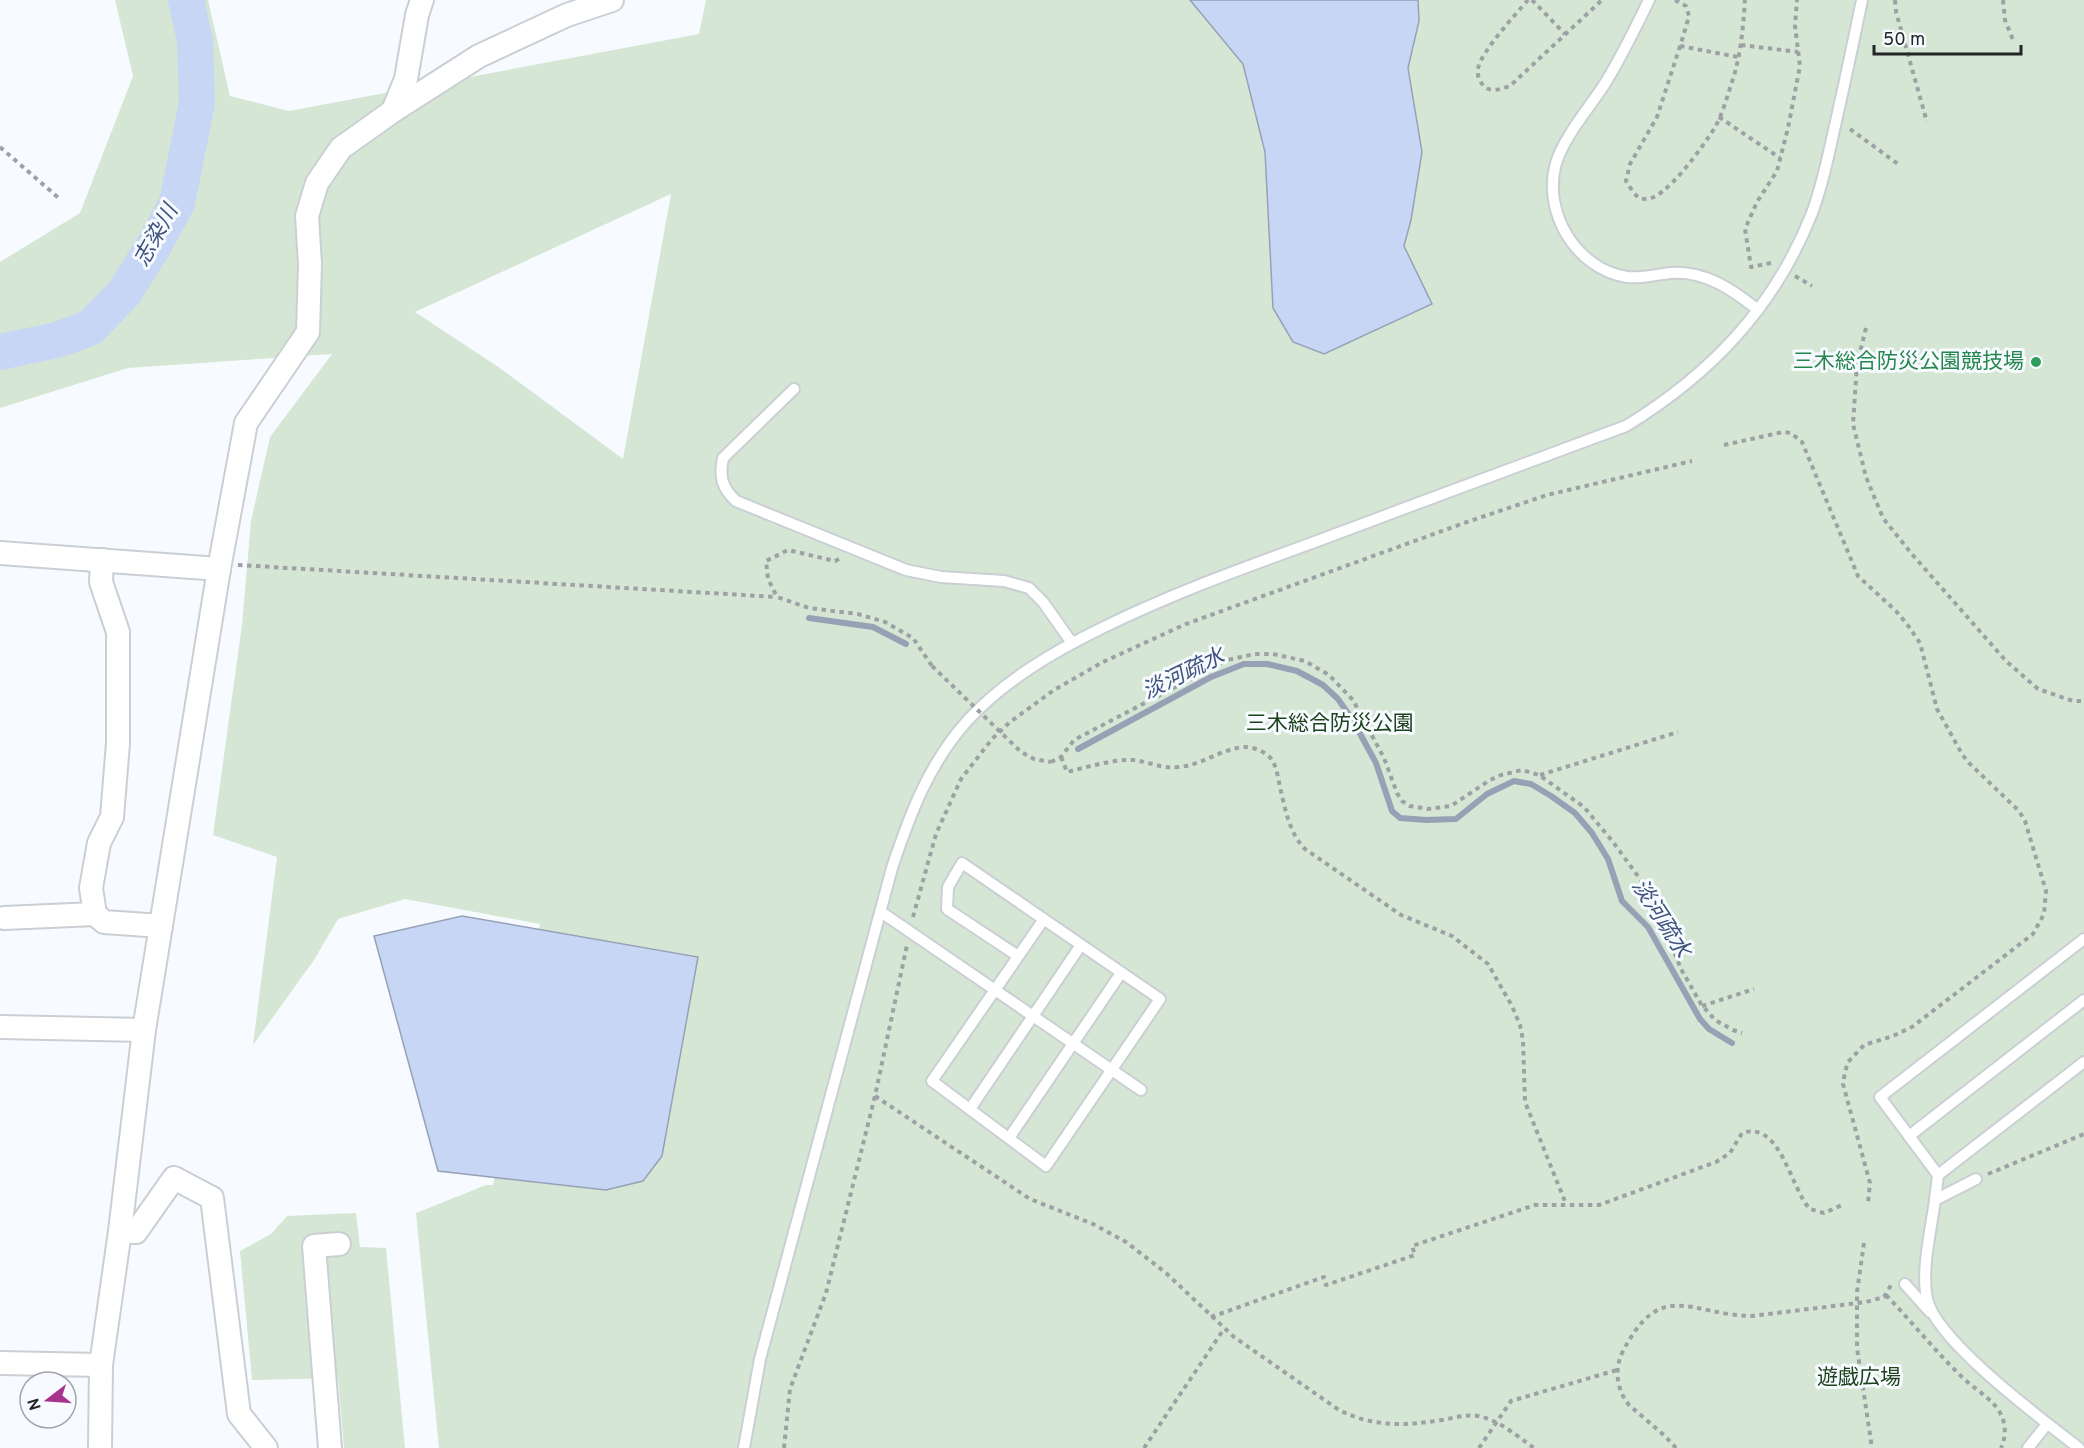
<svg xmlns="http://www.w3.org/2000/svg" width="2084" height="1448" font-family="Overpass,'Noto Sans JP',sans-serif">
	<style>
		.green { fill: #d6e6d5; fill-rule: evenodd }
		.water { fill: #c7d6f4; stroke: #96a1b6; stroke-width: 1.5 }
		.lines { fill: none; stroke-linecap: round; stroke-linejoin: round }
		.stream { stroke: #96a1b6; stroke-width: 6 }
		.river { stroke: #c7d6f4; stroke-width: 36 }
		.service-casing { stroke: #cacfd4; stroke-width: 14 }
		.minor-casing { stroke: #cacfd4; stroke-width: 26 }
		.path { stroke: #9ea1a4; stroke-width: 4; stroke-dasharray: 4.5 4.5; stroke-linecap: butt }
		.service { stroke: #fff; stroke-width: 10 }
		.minor { stroke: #fff; stroke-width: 22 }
		.path-bridge { stroke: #9ea1a4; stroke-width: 4; stroke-dasharray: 4.5 4.5; stroke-linecap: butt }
		.leisure-dot { fill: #2e9e5b; stroke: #f7fbff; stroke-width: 2 }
		.labels { text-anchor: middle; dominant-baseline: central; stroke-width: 6; stroke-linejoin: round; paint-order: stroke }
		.leisure-label { font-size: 21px; fill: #27864d; stroke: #f7fbff; text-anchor: end }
		.park-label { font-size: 21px; fill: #1d411c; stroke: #f7fbff }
		.water-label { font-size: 22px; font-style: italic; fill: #3e527c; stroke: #f7fbff }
	</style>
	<rect width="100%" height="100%" fill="#f7fbff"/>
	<g class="green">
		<path d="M 115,0 L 208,0 L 230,96 L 289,111 L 699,34 L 706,0 L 2084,0 L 2084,1448 L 439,1448 L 416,1213 L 486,1185 L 493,1185 L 540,924 L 405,899 L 338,919 L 314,960 L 253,1045 L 277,857 L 213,835 L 242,625 L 251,521 L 270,437 L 332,354 L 128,368 L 0,408 L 0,262 L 80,213 L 133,76 ZM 671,194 L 623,459 L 500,368 L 415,312 Z"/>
		<polygon points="356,1213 360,1247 386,1248 405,1448 344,1448 338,1378 252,1380 240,1251 271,1234 287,1216"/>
	</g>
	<g class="water">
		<polygon points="1190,0 1418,0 1419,21 1408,68 1422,152 1411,220 1404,246 1432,304 1324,354 1293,342 1273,308 1265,152 1243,64"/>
		<polygon points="462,916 698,957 662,1156 643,1181 606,1190 438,1171 374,936"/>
	</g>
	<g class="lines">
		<g class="stream">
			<polyline points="809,618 873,627 906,644"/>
			<polyline points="1078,749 1211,677 1244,664 1267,664 1297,671 1323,685 1338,699 1352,719 1376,763 1392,811 1400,818 1426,820 1456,819 1487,794 1514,781 1531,784 1551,796 1575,813 1592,833 1608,859 1622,901 1648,927 1700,1019 1709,1029 1732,1043"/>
		</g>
		<polyline class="river" points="0,352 57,340 90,328 124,293 153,247 177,203 197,103 195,41 186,0"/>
		<g class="service-casing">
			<g id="service">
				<path d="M 1649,0 C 1635,29 1621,58 1604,85 C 1589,108 1564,137 1556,163 C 1542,212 1576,269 1627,277 C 1642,279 1657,274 1672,273 C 1706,271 1733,290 1758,310"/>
				<path d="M 794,389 L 723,458 C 719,477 722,488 736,501 L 906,570 L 941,577 L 1004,581 L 1029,588 L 1043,602 L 1072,643"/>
				<polyline points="881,912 1141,1090"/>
				<polyline points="1018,956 947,909 948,887 962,863 1160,999 1046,1166 932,1081 1044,919"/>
				<polyline points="970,1109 1081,945"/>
				<polyline points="1909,1136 2084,1000"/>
				<polyline points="1009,1138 1121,973"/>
				<polyline points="1938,1175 2084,1062"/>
				<path d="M 1976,1179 L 1935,1200 C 1931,1230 1921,1270 1927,1299 C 1936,1341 2043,1420 2079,1448"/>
				<polyline points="1935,1200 1938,1175 1880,1097 2084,939"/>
				<polyline points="1905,1284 1930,1312"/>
				<path d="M 744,1448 L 760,1359 L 892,868 C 910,814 929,763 968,720 C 1005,680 1053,652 1102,628 C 1173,593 1246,567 1320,540 C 1422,502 1524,463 1626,426 C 1711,374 1775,307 1812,213 C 1822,186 1828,158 1834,130 C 1844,87 1853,43 1862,0"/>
				<polyline points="2028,1448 2047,1424"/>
			</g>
		</g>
		<g class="minor-casing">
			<g id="minor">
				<polyline points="393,111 406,79 417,15 422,0"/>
				<polyline points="0,553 219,569"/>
				<polyline points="102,560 101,582 118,632 118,743 112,817 99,843 91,888 95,914 104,922 161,926"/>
				<polyline points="4,918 95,914"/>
				<polyline points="0,1027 144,1030"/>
				<polyline points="120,1231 136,1232 174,1178 212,1198 239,1414 266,1448"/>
				<polyline points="0,1363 101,1365"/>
				<polyline points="100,1448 101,1365 120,1231 144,1030 219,569 246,423 308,332 310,264 307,216 317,183 341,148 393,111 479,56 567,15 612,0"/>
				<polyline points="330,1448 314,1246 339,1244"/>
			</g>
		</g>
		<g class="path">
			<path d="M 1528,0 C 1516,14 1480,53 1478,69 C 1477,75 1479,81 1484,86 C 1491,93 1501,89 1510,86 L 1602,0"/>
			<polyline points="1532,0 1565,34"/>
			<path d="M 1675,0 L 1686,6 L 1689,16 L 1683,37 L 1657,117 L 1630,164 L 1626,181 C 1631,188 1635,199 1645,199 C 1665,201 1703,146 1714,129 C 1722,116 1727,97 1732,82 C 1741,55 1743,28 1745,0"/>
			<polyline points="1895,0 1896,12 1927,122"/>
			<polyline points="2003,0 2005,20 2013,40"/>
			<polyline points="1741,45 1798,52"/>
			<polyline points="1680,46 1738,57"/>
			<polyline points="1719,117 1780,158"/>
			<polyline points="1850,129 1898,164"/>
			<polyline points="0,147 61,200"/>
			<polyline points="1771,263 1751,267 1745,229 1757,202 1777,171 1788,128 1800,66 1795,26 1797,0"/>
			<polyline points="1795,276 1812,286"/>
			<polyline points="1866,328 1857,364 1853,424 1866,477 1883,518 1911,553 2006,661 2038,689 2073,701 2084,701"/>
			<polyline points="1724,445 1783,432 1791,433 1802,442 1858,576 1896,611 1907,624 1920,643 1937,709 1962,754 1969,763 2019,811 2025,821 2046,891 2044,914 2033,934 1912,1027 1893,1036 1864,1045 1848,1062 1845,1072 1843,1084 1870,1183 1868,1203"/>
			<polyline points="839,559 835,561 788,550 766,561 768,579 777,597 809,608 858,614 885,622 913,638 932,666"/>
			<polyline points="238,565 777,597"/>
			<path d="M 1061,757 L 1067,772 C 1088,767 1113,759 1134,760 C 1150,762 1161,769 1179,767 C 1202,765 1221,749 1244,747 C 1254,747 1267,752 1272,760 C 1277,768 1278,778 1280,787 C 1285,808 1289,833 1305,849 L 1401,915 L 1452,936 L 1488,964 L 1512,1006 L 1520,1025 L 1523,1040 L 1525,1102 L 1566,1204"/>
			<polyline points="1051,762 1061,757 1074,740 1227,660 1255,654 1273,654 1305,661 1329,675 1353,700 1384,758 1397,793 1402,801 1410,806 1428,809 1451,806 1490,780 1501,775 1522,770 1539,775 1584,807 1613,842 1643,883 1658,911 1681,969 1701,1004 1715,1020 1733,1030 1742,1033"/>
			<polyline points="1540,775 1678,732"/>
			<polyline points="913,917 936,834 961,779 992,739 1010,722 1054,690 1103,662 1186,624 1464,523 1547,495 1692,461"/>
			<polyline points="1702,1006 1754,989"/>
			<path d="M 875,1096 L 1030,1199 L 1093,1224 L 1126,1242 L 1166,1273 L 1234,1337 L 1339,1410 C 1373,1427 1404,1426 1442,1420 C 1454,1418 1466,1414 1478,1416 C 1499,1420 1517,1436 1534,1448"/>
			<polyline points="1988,1174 2084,1134"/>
			<polyline points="1864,1243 1857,1292 1857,1348 1872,1448"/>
			<path d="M 1886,1295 C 1912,1322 1935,1351 1962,1377 C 1973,1388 1988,1396 1997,1408 C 2006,1420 2007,1435 2001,1448"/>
			<path d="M 1211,1317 L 1324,1277 L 1326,1285 L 1415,1255 L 1412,1246 L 1535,1205 L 1599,1205 L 1716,1162 L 1730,1153 L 1742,1133 C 1781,1120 1790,1188 1810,1209 L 1824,1213 L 1842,1205"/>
			<polyline points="784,1448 790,1389 826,1293 875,1096 907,945"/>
			<polyline points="1144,1448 1224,1329"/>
			<polyline points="1479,1448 1511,1401 1617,1370"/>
			<path d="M 1676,1448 L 1665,1436 L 1629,1405 C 1617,1390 1614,1371 1622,1353 C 1661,1277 1689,1315 1752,1316 L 1866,1302 L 1884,1297 L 1891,1285"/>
		</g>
		<use href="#service" class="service"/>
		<use href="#minor" class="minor"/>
		<polyline class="path-bridge" points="932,666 1021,752 1034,759 1051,762"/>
	</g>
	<circle class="leisure-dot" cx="2036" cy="362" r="6"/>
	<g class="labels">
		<g class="leisure-label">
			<text x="2024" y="362">三木総合防災公園競技場</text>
		</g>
		<g class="park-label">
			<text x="1330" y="724">三木総合防災公園</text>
			<text x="1859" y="1378">遊戯広場</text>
		</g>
		<g class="water-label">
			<text transform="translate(157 236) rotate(-61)">志染川</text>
			<text transform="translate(1184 675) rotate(-26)">淡河疏水</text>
			<text transform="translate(1660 919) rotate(57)">淡河疏水</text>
		</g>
	</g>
	<g transform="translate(48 1400) rotate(253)"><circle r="28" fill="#f7fbff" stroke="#a2a5a9" stroke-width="1.5"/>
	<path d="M0-4.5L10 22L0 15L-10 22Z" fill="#a8338d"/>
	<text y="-9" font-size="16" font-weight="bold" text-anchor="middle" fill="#232527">N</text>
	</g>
	<path d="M1874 45v9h147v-9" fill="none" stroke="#232527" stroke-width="3"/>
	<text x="1883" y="45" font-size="18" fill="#232527" stroke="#f7fbff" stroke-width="4.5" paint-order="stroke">50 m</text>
</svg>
